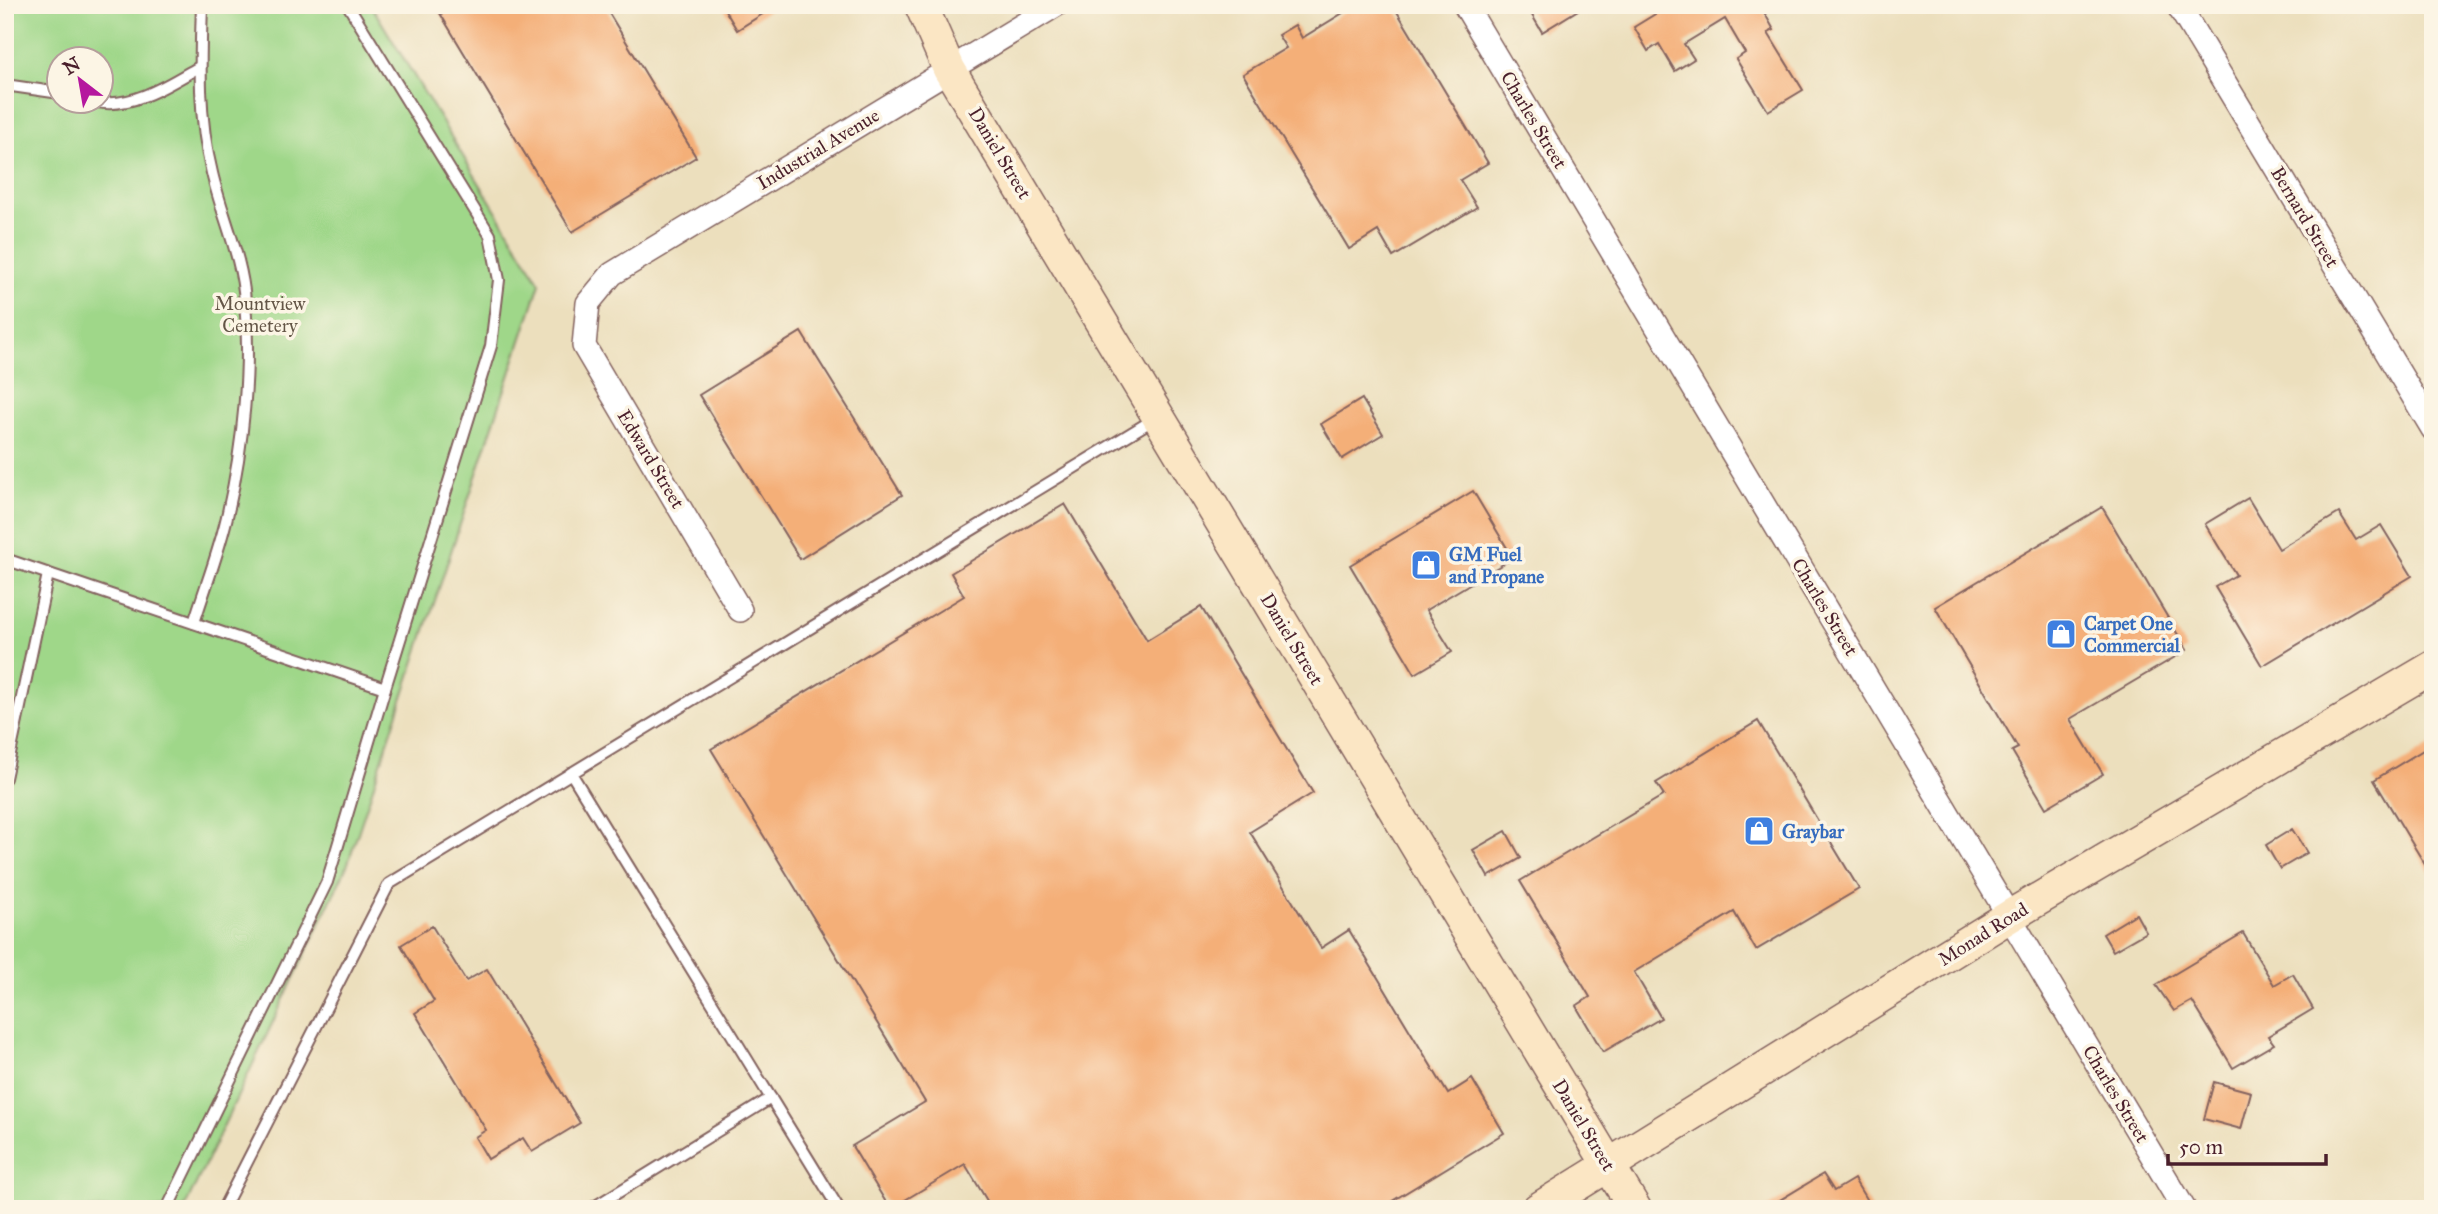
<svg xmlns="http://www.w3.org/2000/svg" width="2438" height="1214" font-family="'IM FELL Great Primer',serif">
	<style>
		.green { fill: #9fd789; stroke: #747b5a; stroke-width: 2; fill-rule: evenodd }
		.building { fill: #f4af78 }
		.lines { fill: none; stroke-linecap: round; stroke-linejoin: round }
		.lane-casing { stroke: #83625e; stroke-width: 14 }
		.street-casing { stroke: #83625e; stroke-width: 26 }
		.secondary-casing { stroke: #83625e; stroke-width: 35 }
		.lane { stroke: #fff; stroke-width: 10 }
		.street { stroke: #fff; stroke-width: 23 }
		.secondary { stroke: #fbe6c4; stroke-width: 32 }
		.labels { text-anchor: middle; dominant-baseline: central; stroke-width: 7; stroke-linejoin: round; paint-order: stroke }
		.street-label { font-size: 19px; fill: #4a1f2b; stroke: #fcf5e5 }
		.park-label { font-size: 19px; fill: #645647; stroke: #fcf5e5 }
		.shop-label { font-size: 19px; font-weight: bold; fill: #366cbe; stroke: #fcf5e5; text-anchor: start }
	</style>
	<rect width="100%" height="100%" fill="#fcf5e5"/>
	<filter id="ink" filterUnits="userSpaceOnUse"><feTurbulence type="fractalNoise" baseFrequency=".0143" numOctaves="2"/><feDisplacementMap in="SourceGraphic" scale="14" xChannelSelector="R" yChannelSelector="G"/><feConvolveMatrix kernelMatrix="1 2 1 2 8 2 1 2 1" color-interpolation-filters="sRGB"/></filter>
	<filter id="wash" filterUnits="userSpaceOnUse"><feTurbulence type="fractalNoise" baseFrequency=".00686" numOctaves="4" result="noise"/><feDisplacementMap in="SourceGraphic" scale="28" xChannelSelector="R" yChannelSelector="G"/><feGaussianBlur stdDeviation="1.57" result="paint"/><feColorMatrix in="noise" values="0 0 0 0 0 0 0 0 0 0 0 0 0 0 0 0 0 1.4 0 .05"/><feComposite in="paint" operator="in"/></filter>
	<g filter="url(#wash)">
		<rect width="100%" height="100%" fill="#ecdfbd"/>
		<path class="green" d="M 5,5 L 371,5 L 540,283 L 347,866 L 184,1209 L 5,1209 ZM 60,60 L 102,60 L 102,102 L 60,102 Z"/>
		<g id="blocks">
			<g class="building">
				<polygon points="435,5 604,5 696,157 572,232"/>
				<polygon points="722,5 777,5 737,30"/>
				<polygon points="1356,5 1393,5 1488,163 1460,180 1477,207 1393,257 1378,231 1349,249 1243,74 1286,48 1278,35 1295,25 1302,38"/>
				<polygon points="1526,5 1586,5 1542,32"/>
				<polygon points="1670,5 1760,5 1774,30 1768,33 1803,90 1768,111 1736,59 1745,53 1725,19 1684,44 1694,59 1675,71 1659,44 1648,51 1634,27"/>
				<polygon points="801,332 902,495 800,559 699,395"/>
				<polygon points="1362,399 1383,434 1342,459 1321,424"/>
				<polygon points="1473,491 1513,558 1426,610 1452,652 1415,674 1350,565"/>
				<polygon points="2248,498 2279,549 2339,513 2356,540 2381,525 2412,576 2262,666 2215,587 2236,575 2205,524"/>
				<polygon points="1065,504 1147,640 1201,607 1313,793 1250,832 1321,948 1349,930 1448,1094 1472,1079 1504,1133 1379,1209 992,1209 965,1164 890,1209 852,1146 925,1102 711,749 964,596 951,573"/>
				<polygon points="2102,507 2187,650 2070,719 2103,774 2046,808 2012,751 2018,748 1935,607"/>
				<polygon points="1758,721 1859,889 1756,950 1734,912 1634,972 1661,1018 1603,1052 1576,1006 1590,997 1520,881 1664,795 1656,783"/>
				<polygon points="2433,744 2433,878 2374,780"/>
				<polygon points="2292,829 2307,853 2280,869 2266,845"/>
				<polygon points="1506,831 1521,858 1488,877 1473,850"/>
				<polygon points="2136,914 2146,932 2113,951 2103,934"/>
				<polygon points="432,926 466,981 487,969 580,1123 532,1152 523,1138 488,1159 475,1137 486,1130 415,1013 434,1001 401,945"/>
				<polygon points="2243,933 2274,985 2293,974 2313,1009 2268,1036 2274,1044 2233,1068 2192,1001 2174,1011 2156,985"/>
				<polygon points="2214,1082 2251,1092 2241,1129 2204,1119"/>
				<polygon points="1823,1174 1834,1191 1854,1179 1872,1209 1765,1209"/>
			</g>
		</g>
	</g>
	<g filter="url(#ink)">
		<use href="#blocks" fill-opacity="0" stroke="#83625e" stroke-width="2"/>
		<g class="lines">
			<g class="lane-casing">
				<g id="lane">
					<polyline points="5,85 60,93"/>
					<path d="M 98,102 C 132,109 171,83 199,67"/>
					<polyline points="5,559 385,688 491,346 499,280 490,235 348,5"/>
					<path d="M 194,623 C 205,587 220,550 228,512 C 243,447 251,368 245,301 C 242,257 222,216 212,173 C 198,117 200,63 202,5"/>
					<polyline points="571,773 839,1209"/>
					<polyline points="5,778 48,574"/>
					<polyline points="167,1209 327,882 385,688"/>
					<polyline points="223,1209 389,884 1156,418"/>
					<polyline points="591,1209 771,1098"/>
				</g>
			</g>
			<g class="street-casing">
				<g id="street">
					<polyline points="1465,5 2184,1209"/>
					<polyline points="2178,5 2433,429"/>
					<polyline points="740,610 584,346 588,303 612,274 1056,5"/>
				</g>
			</g>
			<g class="secondary-casing">
				<g id="secondary">
					<polyline points="921,5 949,69 1635,1209"/>
					<polyline points="1538,1209 2010,916 2433,667"/>
				</g>
			</g>
			<use href="#lane" class="lane"/>
			<use href="#street" class="street"/>
			<use href="#secondary" class="secondary"/>
		</g>
	</g>
	<defs>
		<g id="shop-square" transform="scale(1.575)"><rect x="-9" y="-9" width="18" height="18" rx="4" fill="#3f7fe0" stroke="#fcf5e5"/><path d="M-5-2.5h2.3a2.7 3.5 0 0 1 5.4 0H5L5.5 6h-11ZM-1.5-2.5h3a1.5 2.3 0 0 0-3 0Z" fill="#fff"/></g>
	</defs>
	<g fill-rule="evenodd">
		<use href="#shop-square" x="1426" y="565"/>
		<use href="#shop-square" x="2061" y="634"/>
		<use href="#shop-square" x="1759" y="831"/>
	</g>
	<g class="labels">
		<g class="street-label">
			<text transform="translate(1534 120) rotate(59)">Charles Street</text>
			<text transform="translate(818 149) rotate(-31)">Industrial Avenue</text>
			<text transform="translate(1000 153) rotate(59)">Daniel Street</text>
			<text transform="translate(2305 217) rotate(59)">Bernard Street</text>
			<text transform="translate(651 459) rotate(59)">Edward Street</text>
			<text transform="translate(1825 607) rotate(59)">Charles Street</text>
			<text transform="translate(1292 639) rotate(59)">Daniel Street</text>
			<text transform="translate(1983 934) rotate(-32)">Monad Road</text>
			<text transform="translate(2116 1094) rotate(59)">Charles Street</text>
			<text transform="translate(1584 1125) rotate(59)">Daniel Street</text>
		</g>
		<g class="park-label">
			<text x="260" y="303">Mountview<tspan x="260" dy="22">Cemetery</tspan></text>
		</g>
		<g class="shop-label">
			<text x="1449" y="554">GM Fuel<tspan x="1449" dy="22">and Propane</tspan></text>
			<text x="2084" y="623">Carpet One<tspan x="2084" dy="22">Commercial</tspan></text>
			<text x="1782" y="831">Graybar</text>
		</g>
	</g>
	<rect width="2438" height="1214" fill="none" stroke="#fcf5e5" stroke-width="28"/>
	<g transform="translate(80 80) rotate(329)"><circle r="33" fill="#fcf5e5" stroke="#b59f9b" stroke-width="2"/>
	<path d="M0-5L12 26L0 18L-12 26Z" fill="#b5179e"/>
	<text y="-10" font-size="19" font-weight="bold" text-anchor="middle" fill="#4a1f2b">N</text>
	</g>
	<path d="M2168 1154v10h158v-10" fill="none" stroke="#4a1f2b" stroke-width="3.5"/>
	<text x="2179" y="1154" font-size="21" fill="#4a1f2b" stroke="#fcf5e5" stroke-width="5" paint-order="stroke">50 m</text>
</svg>
